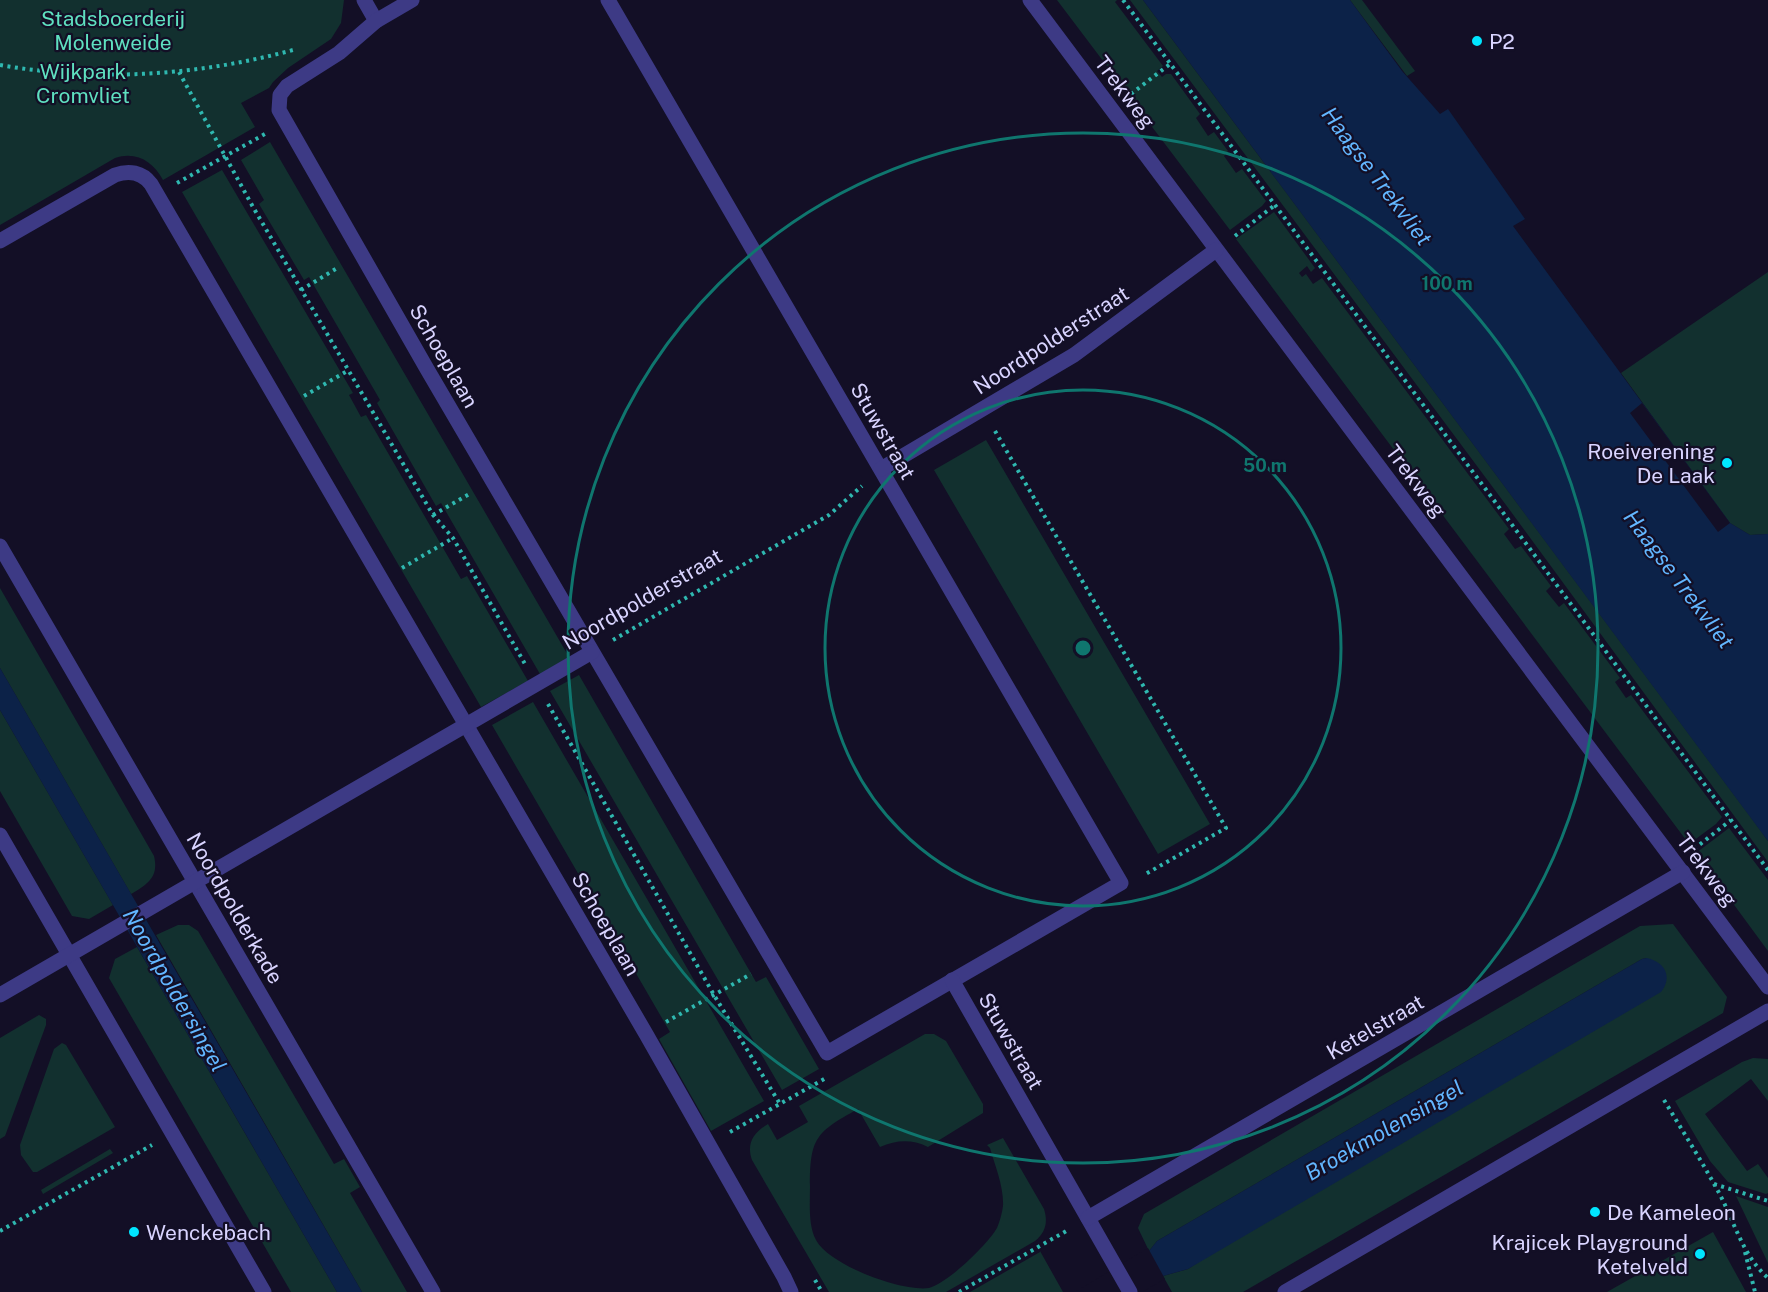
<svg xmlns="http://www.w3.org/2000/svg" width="1768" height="1292" font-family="'Public Sans',sans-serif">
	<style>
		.green { fill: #12302f }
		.water { fill: #0c2248 }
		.pier { fill: #130f26 }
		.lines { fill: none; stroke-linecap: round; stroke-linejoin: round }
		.path { stroke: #2fb8b0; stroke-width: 4; stroke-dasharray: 3 4.5; stroke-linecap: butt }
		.minor { stroke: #3d3a85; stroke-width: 15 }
		.ring { fill: none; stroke: #0f766e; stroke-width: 3 }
		.poi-dot { fill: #00e5ff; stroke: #130f26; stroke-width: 2 }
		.labels { text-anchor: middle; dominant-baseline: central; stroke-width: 4.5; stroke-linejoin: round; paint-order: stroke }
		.park-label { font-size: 21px; fill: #5fe0c0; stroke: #130f26 }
		.poi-label { font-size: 21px; fill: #d9d4ff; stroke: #130f26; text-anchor: start }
		.street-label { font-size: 21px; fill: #d9d4ff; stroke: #130f26 }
		.water-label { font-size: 22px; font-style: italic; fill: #62b6ff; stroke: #130f26 }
		.centre { fill: #0f766e; stroke: #130f26; stroke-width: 3 }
		.ring-label { font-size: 18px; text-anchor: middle; font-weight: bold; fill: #0f766e; stroke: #130f26; stroke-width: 4.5; stroke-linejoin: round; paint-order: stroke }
	</style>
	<rect width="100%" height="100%" fill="#130f26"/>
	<g class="green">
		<path d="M 0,0 L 344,0 L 341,23 L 331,39 L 288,68 L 273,82 L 269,88 L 241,103 L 255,127 L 163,180 C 153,162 137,151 115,158 L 0,225 Z"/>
		<polygon points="1057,0 1117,0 1115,2 1163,66 1157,71 1162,77 1166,74 1171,74 1200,114 1196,118 1208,136 1214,132 1228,151 1224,156 1236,173 1242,169 1266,201 1262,206 1230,230 1131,99 1136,95 1132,90 1128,94"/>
		<polygon points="1130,0 1143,0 1761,831 1768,841 1768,862 1509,509"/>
		<polygon points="1350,0 1362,0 1415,71 1407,76"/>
		<polygon points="270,142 569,657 540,674 441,503 436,506 377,403 380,400 309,277 304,280 259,204 264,200 241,160"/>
		<polygon points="222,170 353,393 349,395 361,417 366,415 461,579 467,576 528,681 481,707 182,192"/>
		<polygon points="1274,212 1315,268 1311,272 1307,266 1299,273 1302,277 1306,274 1313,284 1322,278 1509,529 1504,534 1515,549 1521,546 1551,586 1546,591 1559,607 1564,603 1620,678 1615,682 1626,698 1631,695 1722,817 1716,824 1689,844 1236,239"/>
		<polygon points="1768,272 1768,534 1750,535 1730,523 1621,373"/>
		<polygon points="986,440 1210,824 1158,854 934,470"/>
		<path d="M 0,588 L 154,856 C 159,877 148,884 131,894 L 0,668 Z"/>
		<polygon points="579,675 756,982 766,977 819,1069 782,1090 550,691"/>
		<polygon points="533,702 764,1101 711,1131 659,1039 670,1032 492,725"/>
		<polygon points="0,710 113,905 89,919 72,916 0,791"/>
		<polygon points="1729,828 1768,880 1768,951 1696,853"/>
		<polygon points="1673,924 1727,997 1723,1013 1243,1292 1172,1292 1163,1276 1188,1269 1647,958 1642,959 1157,1241 1149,1251 1138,1228 1144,1214 1640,926"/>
		<polygon points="178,925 189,925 198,931 334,1164 344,1159 360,1187 350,1193 407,1292 362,1292 156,935"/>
		<polygon points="137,947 337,1292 291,1292 109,978 115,959"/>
		<polygon points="39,1015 46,1019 46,1025 5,1136 0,1139 0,1038"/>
		<path d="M 925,1034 L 934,1034 L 946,1041 L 983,1104 L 983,1113 L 928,1147 C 911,1139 897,1140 880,1147 L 858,1109 C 816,1132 810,1138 810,1186 C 810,1204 808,1225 816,1240 C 829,1265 902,1292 929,1288 C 948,1283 987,1245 997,1228 C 1000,1221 1002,1213 1003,1206 C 1004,1187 995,1166 990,1148 L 987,1145 L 1003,1138 L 1044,1209 C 1048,1222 1046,1232 1035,1241 L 946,1292 L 829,1292 L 752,1160 C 746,1143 754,1132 768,1124 L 777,1140 L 808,1122 L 799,1106 Z"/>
		<polygon points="62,1043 66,1045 115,1127 37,1172 33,1172 21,1155 20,1145 54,1049"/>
		<polygon points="1753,1058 1768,1059 1768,1101 1751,1079 1705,1114 1747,1171 1758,1164 1768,1178 1768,1193 1766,1194 1728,1182 1710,1161 1675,1101 1742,1062"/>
		<polygon points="110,1149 113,1153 43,1194 41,1190"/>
		<polygon points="1736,1196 1768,1207 1768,1263"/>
		<polygon points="1713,1232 1746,1292 1607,1292"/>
		<polygon points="1040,1251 1063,1292 970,1292 1040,1252"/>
	</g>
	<g class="water">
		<polygon points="1143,0 1350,0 1402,71 1440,114 1448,109 1525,219 1513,226 1730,523 1750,535 1768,534 1768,841"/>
		<polygon points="0,668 362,1292 337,1292 0,710"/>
		<path d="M 1647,958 C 1665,962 1673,977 1661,992 L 1188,1269 L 1163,1276 L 1078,1292 L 1149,1251 L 1157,1241 L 1642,959 Z"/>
	</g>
	<g class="pier">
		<polygon points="1642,403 1730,523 1718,532 1630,413"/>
		<polygon points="1148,1248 1165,1279 1142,1292 1075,1292"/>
	</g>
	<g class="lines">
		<g class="path">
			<polyline points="1123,0 1768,870"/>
			<path d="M 0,65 C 98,82 197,76 293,50"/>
			<polyline points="179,72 253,207 433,515 453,538 525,664"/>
			<polyline points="1131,94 1170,64"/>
			<polyline points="177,183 265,134"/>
			<polyline points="1235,236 1275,205"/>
			<polyline points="301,290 339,267"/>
			<polyline points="304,396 349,370"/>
			<polyline points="995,431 1226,828 1144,875"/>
			<polyline points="433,515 471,493"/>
			<polyline points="402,568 453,538"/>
			<polyline points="613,640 829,515 862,486"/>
			<polyline points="548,704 714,995 780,1104"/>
			<polyline points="1694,849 1731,820"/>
			<polyline points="666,1022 751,974"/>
			<path d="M 1664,1100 C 1682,1130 1701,1160 1718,1191 C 1734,1220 1742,1255 1768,1278"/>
			<polyline points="730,1132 826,1078"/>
			<polyline points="1714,1184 1768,1201"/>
			<polyline points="0,1231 152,1145"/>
			<polyline points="1745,1252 1755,1292"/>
			<polyline points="815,1280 822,1292"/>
			<polyline points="959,1292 1068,1230"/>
		</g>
		<g class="minor">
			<polyline points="364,0 376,21"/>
			<polyline points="412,0 376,21 339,53 287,86 280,95 279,110 427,369 827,1053 1121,883 608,0"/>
			<polyline points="1030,0 1768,987"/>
			<path d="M 0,241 L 115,175 C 129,170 142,172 151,184 L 646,1034 L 784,1277 L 791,1292"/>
			<polyline points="881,469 1074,355 1216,250"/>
			<polyline points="0,546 433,1292"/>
			<polyline points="0,835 264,1292"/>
			<polyline points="952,980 1130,1292"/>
			<polyline points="0,995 592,652"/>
			<polyline points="1088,1218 1683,872"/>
			<polyline points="1285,1292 1768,1011"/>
		</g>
	</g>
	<g class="ring">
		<circle cx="1083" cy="648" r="258"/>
		<circle cx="1083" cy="648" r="515"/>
	</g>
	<g class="poi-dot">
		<circle cx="1477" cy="41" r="6"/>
		<circle cx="1727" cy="463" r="6"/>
		<circle cx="1595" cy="1212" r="6"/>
		<circle cx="134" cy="1232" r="6"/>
		<circle cx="1700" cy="1254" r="6"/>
	</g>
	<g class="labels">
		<g class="park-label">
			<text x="113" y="18">Stadsboerderij<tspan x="113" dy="24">Molenweide</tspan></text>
			<text x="83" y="71">Wijkpark<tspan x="83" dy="24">Cromvliet</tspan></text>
		</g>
		<g class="poi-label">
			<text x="1489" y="41">P2</text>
			<text x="1715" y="451" text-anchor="end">Roeiverening<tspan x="1715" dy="24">De Laak</tspan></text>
			<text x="1607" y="1212">De Kameleon</text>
			<text x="146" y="1232">Wenckebach</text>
			<text x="1688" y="1242" text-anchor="end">Krajicek Playground<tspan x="1688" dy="24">Ketelveld</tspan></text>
		</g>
		<g class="street-label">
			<text transform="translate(1125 92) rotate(53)">Trekweg</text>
			<text transform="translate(1051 340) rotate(-33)">Noordpolderstraat</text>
			<text transform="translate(444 356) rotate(60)">Schoeplaan</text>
			<text transform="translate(883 431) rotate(60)">Stuwstraat</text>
			<text transform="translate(1416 481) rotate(53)">Trekweg</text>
			<text transform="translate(642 599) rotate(-30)">Noordpolderstraat</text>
			<text transform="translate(1707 870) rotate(53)">Trekweg</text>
			<text transform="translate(235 908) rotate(60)">Noordpolderkade</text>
			<text transform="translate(606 924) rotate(60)">Schoeplaan</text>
			<text transform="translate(1375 1027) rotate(-30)">Ketelstraat</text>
			<text transform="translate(1011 1041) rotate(60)">Stuwstraat</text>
		</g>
		<g class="water-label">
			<text transform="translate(1377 176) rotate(53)">Haagse Trekvliet</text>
			<text transform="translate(1679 579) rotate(53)">Haagse Trekvliet</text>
			<text transform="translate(175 990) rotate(60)">Noordpoldersingel</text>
			<text transform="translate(1384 1130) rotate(-30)">Broekmolensingel</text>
		</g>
	</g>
	<circle cx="1083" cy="648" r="9" class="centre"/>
	<g class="ring-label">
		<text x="1447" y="290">100 m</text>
		<text x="1265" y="472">50 m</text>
	</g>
</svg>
